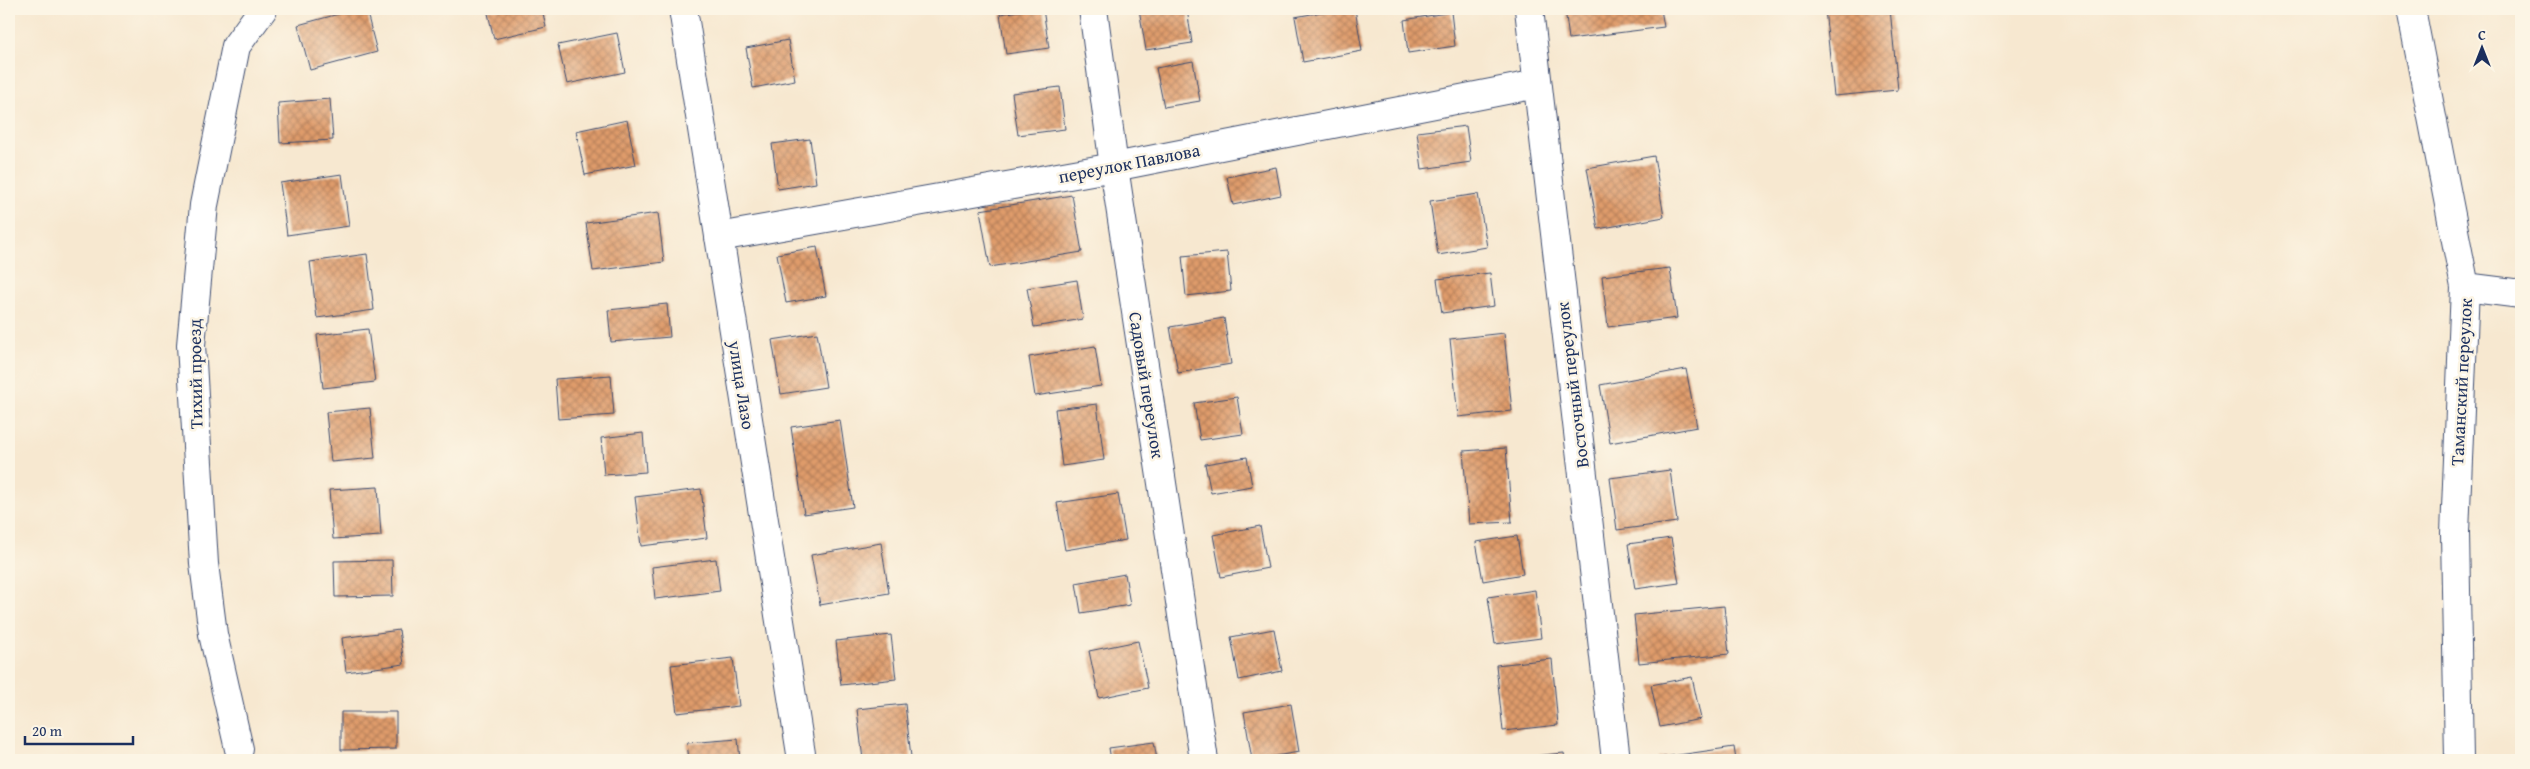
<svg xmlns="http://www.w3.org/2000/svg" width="2530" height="769" font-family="'Gentium Book Plus',serif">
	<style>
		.building { fill: url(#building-cross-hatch) }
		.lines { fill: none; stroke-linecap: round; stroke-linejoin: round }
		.minor-casing { stroke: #3c4b6f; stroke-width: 30 }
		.minor { stroke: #fff; stroke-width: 28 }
		.labels { text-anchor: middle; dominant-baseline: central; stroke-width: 5; stroke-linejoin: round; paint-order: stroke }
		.street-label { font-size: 18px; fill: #1b2f5e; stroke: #fcf5e5 }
	</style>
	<defs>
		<pattern id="building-cross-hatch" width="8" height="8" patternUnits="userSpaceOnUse" patternTransform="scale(1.25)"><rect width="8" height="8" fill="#df9b6a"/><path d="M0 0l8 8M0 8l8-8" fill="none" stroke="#b47f5a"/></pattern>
	</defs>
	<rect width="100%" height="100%" fill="#fcf5e5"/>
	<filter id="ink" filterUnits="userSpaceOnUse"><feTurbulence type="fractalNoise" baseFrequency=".02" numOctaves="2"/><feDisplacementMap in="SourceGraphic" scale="10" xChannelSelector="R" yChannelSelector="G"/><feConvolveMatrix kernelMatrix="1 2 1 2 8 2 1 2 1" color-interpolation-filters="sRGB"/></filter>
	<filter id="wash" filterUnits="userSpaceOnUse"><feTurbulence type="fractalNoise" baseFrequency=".0096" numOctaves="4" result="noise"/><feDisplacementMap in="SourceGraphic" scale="20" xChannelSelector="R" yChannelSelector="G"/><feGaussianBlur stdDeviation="1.12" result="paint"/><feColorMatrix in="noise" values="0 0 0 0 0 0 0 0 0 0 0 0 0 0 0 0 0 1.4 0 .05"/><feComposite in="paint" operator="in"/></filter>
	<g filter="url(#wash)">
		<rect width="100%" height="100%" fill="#f7e8d0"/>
		<g id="blocks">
			<g class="building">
				<polygon points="357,9 366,9 377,52 310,70 298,25"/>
				<polygon points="487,9 542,9 546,27 494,39"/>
				<polygon points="1032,9 1043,9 1049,48 1006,54 1000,14"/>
				<polygon points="1139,9 1187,9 1192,43 1146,50"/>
				<polygon points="1338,9 1355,9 1362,51 1303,62 1295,17"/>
				<polygon points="1565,9 1661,9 1664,27 1569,39"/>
				<polygon points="1825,9 1890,9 1898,90 1834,96"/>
				<polygon points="1451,12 1455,46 1408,53 1404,20"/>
				<polygon points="617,33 625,72 567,84 558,45"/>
				<polygon points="788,40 795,80 753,88 746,48"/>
				<polygon points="1193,61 1200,101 1164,107 1156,68"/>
				<polygon points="1060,87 1065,129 1018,135 1012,93"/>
				<polygon points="330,99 333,140 280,143 278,103"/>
				<polygon points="627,120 636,165 585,175 576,131"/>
				<polygon points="1466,126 1471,162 1422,169 1417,132"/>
				<polygon points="810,139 816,183 778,189 772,144"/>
				<polygon points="1654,156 1664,217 1598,229 1587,168"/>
				<polygon points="1276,167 1281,195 1233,205 1227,177"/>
				<polygon points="342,174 349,226 287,235 280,183"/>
				<polygon points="1478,194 1487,247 1438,255 1430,201"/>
				<polygon points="1072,195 1082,252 990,267 980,210"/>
				<polygon points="658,213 664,262 593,271 586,223"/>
				<polygon points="817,247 826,296 786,303 777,254"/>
				<polygon points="1227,252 1231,291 1186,296 1182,256"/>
				<polygon points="367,254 374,310 317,318 310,262"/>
				<polygon points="1670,268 1677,318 1608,327 1602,276"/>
				<polygon points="1490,273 1494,306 1442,313 1437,279"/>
				<polygon points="1077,280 1083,319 1034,327 1027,288"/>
				<polygon points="667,304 670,337 611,342 608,310"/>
				<polygon points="1224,318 1231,364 1178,373 1170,327"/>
				<polygon points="368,329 375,382 323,388 317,335"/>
				<polygon points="817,333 826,387 781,394 772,340"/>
				<polygon points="1504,333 1512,411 1458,417 1450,339"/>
				<polygon points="1095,346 1101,386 1035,396 1029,357"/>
				<polygon points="1686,369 1697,427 1610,443 1600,385"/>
				<polygon points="611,375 614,415 558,419 555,379"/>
				<polygon points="1237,397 1243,434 1200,440 1194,403"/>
				<polygon points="1097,404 1104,460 1062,466 1055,409"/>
				<polygon points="370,408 375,458 331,462 326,412"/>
				<polygon points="840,420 853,507 804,514 791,427"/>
				<polygon points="643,433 646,472 604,475 601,438"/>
				<polygon points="1506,448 1512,522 1469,524 1463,451"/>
				<polygon points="1247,457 1252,486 1211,493 1205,464"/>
				<polygon points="1670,470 1677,522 1617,530 1610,478"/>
				<polygon points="378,487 381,536 333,539 329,490"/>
				<polygon points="701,489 707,538 641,546 635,497"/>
				<polygon points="1118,494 1126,540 1065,550 1057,503"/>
				<polygon points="1260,526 1268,568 1221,577 1213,535"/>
				<polygon points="1517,536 1523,574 1483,581 1476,542"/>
				<polygon points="1671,538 1679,583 1635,589 1628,544"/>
				<polygon points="881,543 889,593 820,605 811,555"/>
				<polygon points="716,559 720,591 655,599 652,567"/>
				<polygon points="392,560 393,596 335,597 334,561"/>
				<polygon points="1125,574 1130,605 1081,613 1076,583"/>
				<polygon points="1535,590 1541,638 1495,644 1488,597"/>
				<polygon points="1724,606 1729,654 1639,663 1634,615"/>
				<polygon points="1274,629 1282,671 1239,680 1231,637"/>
				<polygon points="399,630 404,664 346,672 342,638"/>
				<polygon points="891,635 896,679 841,685 836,641"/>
				<polygon points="1138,641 1148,688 1099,698 1089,651"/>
				<polygon points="733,658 739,706 677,713 671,665"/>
				<polygon points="1552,659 1558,725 1503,731 1496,665"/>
				<polygon points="1692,677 1701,719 1660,727 1651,685"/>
				<polygon points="905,704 911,757 863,760 857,709"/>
				<polygon points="1291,704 1299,752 1252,760 1244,712"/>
				<polygon points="341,712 396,712 396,749 341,750"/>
				<polygon points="738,739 740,760 689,760 687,743"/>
				<polygon points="1154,742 1157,760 1111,760 1109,748"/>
				<polygon points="1734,747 1736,760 1658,760 1658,758"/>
				<polygon points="1564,753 1565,760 1512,760 1512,758"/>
			</g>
		</g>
	</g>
	<g filter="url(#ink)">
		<use href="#blocks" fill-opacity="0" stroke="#3c4b6f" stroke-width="1"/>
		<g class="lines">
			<g class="minor-casing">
				<g id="minor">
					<polyline points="683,9 802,760"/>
					<polyline points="1093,9 1114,167 1204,760"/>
					<polyline points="1529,9 1616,760"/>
					<polyline points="2411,9 2465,287 2455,533 2459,760"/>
					<polyline points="719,237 1114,167 1537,84"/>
					<polyline points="2465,287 2521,294"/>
					<polyline points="239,749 213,634 204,564 191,345 204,205 236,46 263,9"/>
				</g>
			</g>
			<use href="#minor" class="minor"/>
		</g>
	</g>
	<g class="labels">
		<g class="street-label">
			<text transform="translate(1129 163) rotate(-11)">переулок Павлова</text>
			<text transform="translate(195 374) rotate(-91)">Тихий проезд</text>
			<text transform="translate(2461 382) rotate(-87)">Таманский переулок</text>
			<text transform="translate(742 385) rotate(81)">улица Лазо</text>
			<text transform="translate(1147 385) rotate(81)">Садовый переулок</text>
			<text transform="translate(1572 385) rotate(-97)">Восточный переулок</text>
		</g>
	</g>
	<rect width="2530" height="769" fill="none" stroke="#fcf5e5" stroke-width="30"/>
	<g transform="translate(2482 48)" stroke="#fcf5e5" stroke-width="4" paint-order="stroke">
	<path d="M0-4L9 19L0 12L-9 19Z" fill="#1b2f5e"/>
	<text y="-8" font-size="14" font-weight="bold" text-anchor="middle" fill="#1b2f5e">С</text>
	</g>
	<path d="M25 736v8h108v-8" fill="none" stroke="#1b2f5e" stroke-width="2.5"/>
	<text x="32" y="736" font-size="15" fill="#1b2f5e" stroke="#fcf5e5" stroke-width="4" paint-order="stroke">20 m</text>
</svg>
